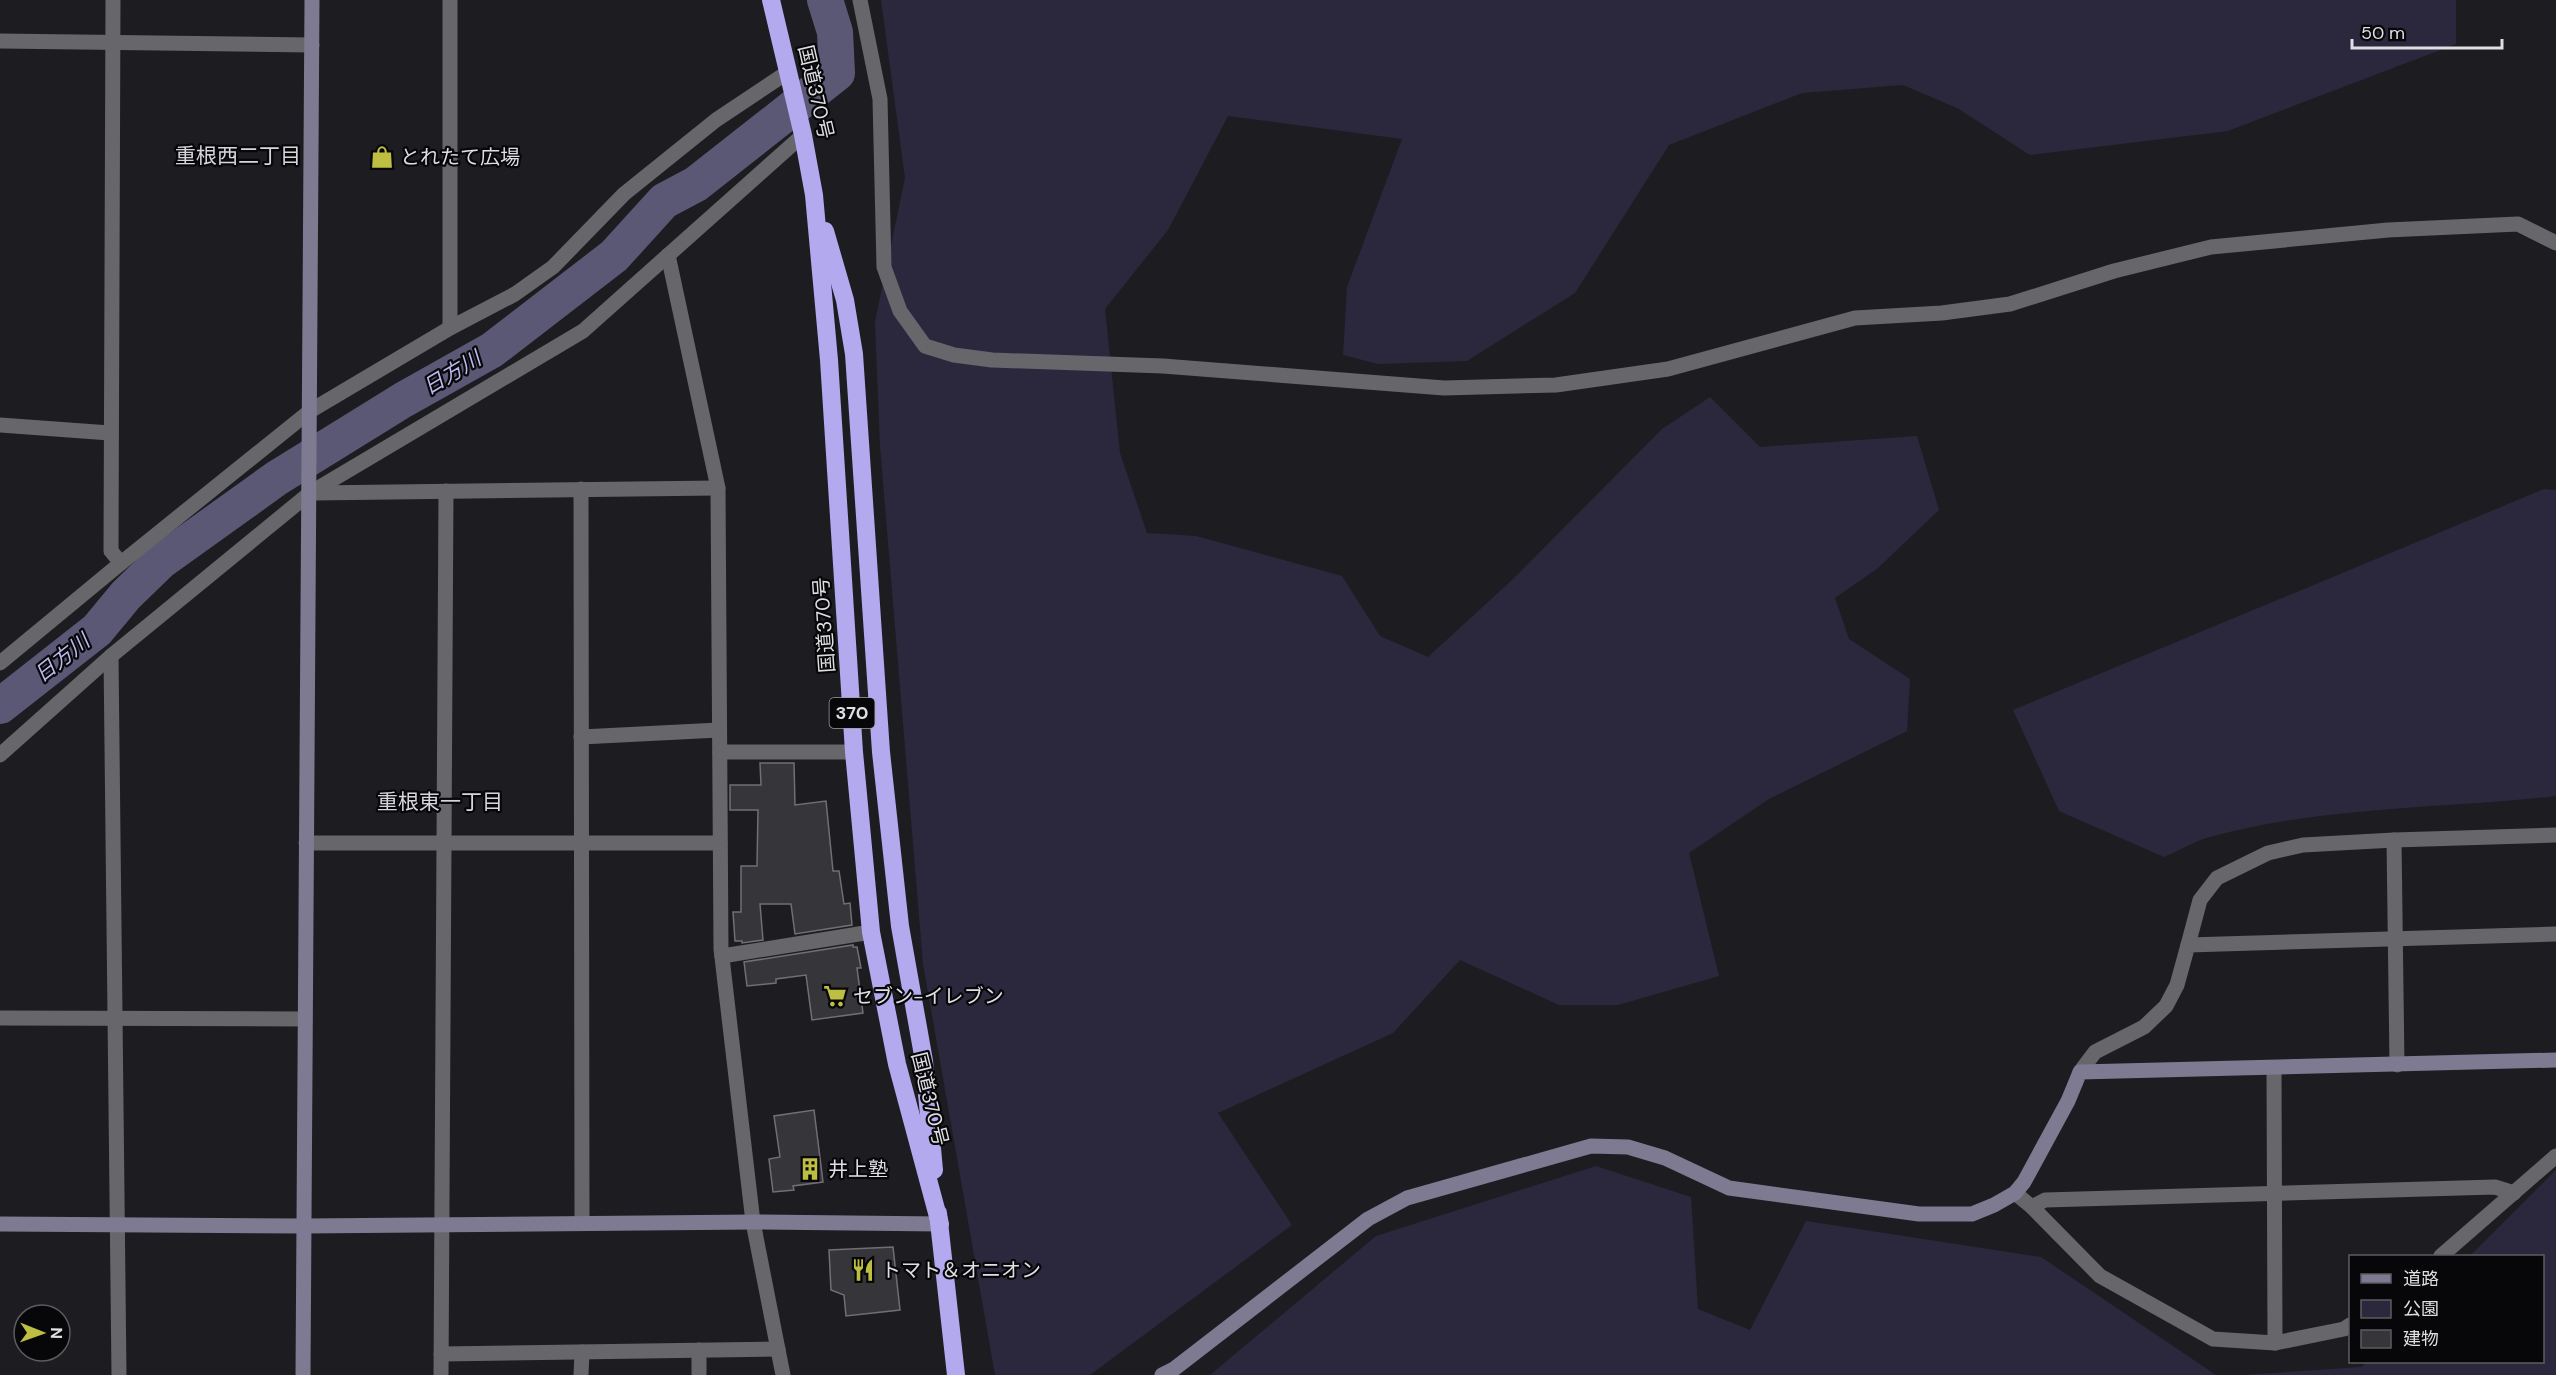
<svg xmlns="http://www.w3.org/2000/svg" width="2556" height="1375" font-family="'DM Sans','Noto Sans JP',sans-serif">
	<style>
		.green { fill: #2b283d }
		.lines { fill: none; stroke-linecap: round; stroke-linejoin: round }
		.river { stroke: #5b5875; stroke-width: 36 }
		.building { fill: #36363a; stroke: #6f6f75; stroke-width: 1.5 }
		.street { stroke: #66666b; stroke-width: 15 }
		.secondary { stroke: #7d7a92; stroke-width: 15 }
		.highway { stroke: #b2a9ee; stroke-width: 18 }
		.labels { text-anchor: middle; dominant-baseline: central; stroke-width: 4.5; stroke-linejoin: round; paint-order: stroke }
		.shield { fill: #070709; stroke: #9e9ea1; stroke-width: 1.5 }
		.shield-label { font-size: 18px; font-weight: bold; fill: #dfdee2 }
		.street-label { font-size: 20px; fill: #dfdee2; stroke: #070709 }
		.poi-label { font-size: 20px; fill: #dfdee2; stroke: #070709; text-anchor: start }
		.neighbourhood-label { font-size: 21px; fill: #d6d5db; stroke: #070709 }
		.water-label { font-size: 21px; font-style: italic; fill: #beb8ef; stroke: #070709 }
	</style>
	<rect width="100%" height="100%" fill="#1d1c21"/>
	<g class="green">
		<polygon points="881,0 2456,0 2456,44 2228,131 2030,155 1957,108 1903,85 1802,93 1669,145 1575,293 1467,361 1378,364 1343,355 1347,287 1402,139 1228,116 1168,230 1105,309 1120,453 1147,533 1196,536 1342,576 1380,636 1428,657 1513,579 1662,429 1710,397 1760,447 1917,436 1939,510 1878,568 1835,598 1849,639 1910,679 1907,731 1769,799 1689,853 1719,976 1618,1005 1559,1005 1460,960 1393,1033 1218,1113 1292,1225 1090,1375 995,1375 923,964 880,446 875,322 905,178"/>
		<path d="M 2544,489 L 2556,490 L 2556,796 C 2441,809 2322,806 2210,837 C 2194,841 2179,851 2164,857 L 2059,811 L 2013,710 Z"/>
		<polygon points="1596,1166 1691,1197 1698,1309 1750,1330 1806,1221 2041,1257 2216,1375 1210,1375 1376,1236"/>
		<polygon points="2556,1170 2556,1375 2242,1375 2361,1367 2367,1362 2542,1362 2542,1256 2470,1256"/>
	</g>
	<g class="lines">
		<polyline class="river" points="0,706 97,630 126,595 160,562 277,478 403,400 492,350 614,256 664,201 696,184 837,73 835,32 825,0"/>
	</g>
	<g class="building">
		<polygon points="760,763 794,763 795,805 826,801 833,871 839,871 844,904 850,903 852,925 795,934 791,904 760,904 763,940 742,943 742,941 735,941 733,912 741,912 741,866 757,866 758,810 730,810 730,785 761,785"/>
		<polygon points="853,945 853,947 857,947 861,968 857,968 863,1013 812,1020 806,975 776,979 776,983 747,986 744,962"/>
		<polygon points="814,1110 823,1182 793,1186 794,1190 773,1192 769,1159 780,1157 774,1116"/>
		<polygon points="893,1247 900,1310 846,1316 844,1295 831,1290 829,1250"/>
	</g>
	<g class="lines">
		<g class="street">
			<polyline points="113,0 111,551 121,563 310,411 450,328 515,294 553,267 624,194 716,120 788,72"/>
			<polyline points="450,0 450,328"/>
			<polyline points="860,0 880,99 884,267 900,311 925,346 954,355 992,360 1163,366 1444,388 1556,385 1668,369 1855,318 1942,313 2010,304 2114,271 2211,247 2388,230 2518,224 2556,243"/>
			<polyline points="0,41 312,45"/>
			<polyline points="668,255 718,488 721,949 753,1222 783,1375"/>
			<polyline points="0,425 110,433"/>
			<polyline points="581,489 582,1223"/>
			<polyline points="313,493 718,488"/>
			<polyline points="111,656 119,1375"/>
			<polyline points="0,663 121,563"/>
			<polyline points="581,737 719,730"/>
			<polyline points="720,752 854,752"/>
			<polyline points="0,755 111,656 310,493 583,331 803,135"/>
			<polyline points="2394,840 2556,835"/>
			<polyline points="306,843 720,843"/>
			<polyline points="2188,945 2200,900 2217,878 2268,853 2303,845 2394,840 2397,1065"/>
			<polyline points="722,956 871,932"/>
			<polyline points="0,1018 304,1019"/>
			<polyline points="2274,1068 2275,1343 2344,1329 2350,1325"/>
			<polyline points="2080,1072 2095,1052 2144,1027 2166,1006 2177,985 2188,945 2556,934"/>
			<polyline points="2015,1193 2032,1207 2100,1276 2213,1339 2275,1343"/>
			<polyline points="2032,1207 2045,1200 2495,1187 2514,1193"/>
			<polyline points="2441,1256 2556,1156"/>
			<polyline points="441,1354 778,1349"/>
			<polyline points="441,1375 446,491"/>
			<polyline points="581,1375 582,1352"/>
			<polyline points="699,1375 699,1350"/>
		</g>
		<g class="secondary">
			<polyline points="0,1224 304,1226 753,1222 940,1224"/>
			<polyline points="303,1375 312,0"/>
			<polyline points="1162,1375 1174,1369 1368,1219 1407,1198 1591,1146 1628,1147 1665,1158 1729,1188 1919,1214 1972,1214 1994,1205 2015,1193 2024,1182 2068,1101 2080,1072 2556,1060"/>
		</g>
		<g class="highway">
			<polyline points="771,0 803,135 814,195 829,360 854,752 871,932 897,1064 940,1224"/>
			<polyline points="825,231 845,300 854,354 881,752 900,926 924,1061 934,1170"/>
			<polyline points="938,1213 956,1375"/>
		</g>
	</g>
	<defs>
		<g id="shop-bare" transform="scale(1.8)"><path d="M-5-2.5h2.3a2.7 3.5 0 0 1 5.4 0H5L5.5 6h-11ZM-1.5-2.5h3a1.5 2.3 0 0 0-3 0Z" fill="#bebf42" stroke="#070709" stroke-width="2.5" paint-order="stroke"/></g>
		<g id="supermarket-bare" transform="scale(1.8)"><path d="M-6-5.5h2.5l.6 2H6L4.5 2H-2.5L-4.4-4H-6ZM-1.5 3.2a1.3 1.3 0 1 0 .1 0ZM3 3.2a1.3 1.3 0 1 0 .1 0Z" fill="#bebf42" stroke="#070709" stroke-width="2.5" paint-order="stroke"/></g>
		<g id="building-bare" transform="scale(1.8)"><path d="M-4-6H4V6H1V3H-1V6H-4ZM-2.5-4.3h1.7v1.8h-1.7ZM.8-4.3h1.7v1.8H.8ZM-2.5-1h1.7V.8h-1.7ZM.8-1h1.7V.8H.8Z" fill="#bebf42" stroke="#070709" stroke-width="2.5" paint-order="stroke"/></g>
		<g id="restaurant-bare" transform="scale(1.8)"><path d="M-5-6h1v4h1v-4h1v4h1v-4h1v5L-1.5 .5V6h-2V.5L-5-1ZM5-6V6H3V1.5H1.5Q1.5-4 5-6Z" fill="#bebf42" stroke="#070709" stroke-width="2.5" paint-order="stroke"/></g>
	</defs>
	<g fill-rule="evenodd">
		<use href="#shop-bare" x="382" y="157"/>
		<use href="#supermarket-bare" x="835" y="996"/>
		<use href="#building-bare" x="810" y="1169"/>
		<use href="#restaurant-bare" x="863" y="1270"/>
	</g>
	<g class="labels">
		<rect class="shield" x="829.5" y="698" width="45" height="30" rx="4.5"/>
		<g class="shield-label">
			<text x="852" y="713">370</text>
		</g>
		<g class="street-label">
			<text transform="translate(816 92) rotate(77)">国道370号</text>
			<text transform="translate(824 625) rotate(-94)">国道370号</text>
			<text transform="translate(930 1099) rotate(76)">国道370号</text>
		</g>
		<g class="poi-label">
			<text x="400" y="157">とれたて広場</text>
			<text x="853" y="996">セブン-イレブン</text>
			<text x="828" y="1169">井上塾</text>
			<text x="881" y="1270">トマト＆オニオン</text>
		</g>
		<g class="neighbourhood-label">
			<text x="238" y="156">重根西二丁目</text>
			<text x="440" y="802">重根東一丁目</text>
		</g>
		<g class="water-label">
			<text transform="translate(452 373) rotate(-31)">日方川</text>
			<text transform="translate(62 658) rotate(-38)">日方川</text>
		</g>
	</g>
	<rect x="2349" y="1255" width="195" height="108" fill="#070709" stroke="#5d5d60" stroke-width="1.5"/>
	<rect x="2361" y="1274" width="30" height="9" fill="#7d7a92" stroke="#5d5d60" stroke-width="1.5"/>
	<text x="2403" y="1285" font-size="18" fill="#dfdee2">道路</text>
	<rect x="2361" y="1300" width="30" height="18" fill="#2b283d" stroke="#5d5d60" stroke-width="1.5"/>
	<text x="2403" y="1315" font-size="18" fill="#dfdee2">公園</text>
	<rect x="2361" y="1330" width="30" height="18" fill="#36363a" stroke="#5d5d60" stroke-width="1.5"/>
	<text x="2403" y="1345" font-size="18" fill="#dfdee2">建物</text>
	<g transform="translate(42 1333) rotate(91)"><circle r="28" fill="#070709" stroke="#5d5d60" stroke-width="1.5"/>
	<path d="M0-4.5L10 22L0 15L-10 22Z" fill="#bebf42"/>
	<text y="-9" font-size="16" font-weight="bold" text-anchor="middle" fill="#dfdee2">N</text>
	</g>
	<path d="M2352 39v9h150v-9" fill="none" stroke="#dfdee2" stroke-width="3"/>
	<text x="2361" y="39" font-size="18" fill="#dfdee2" stroke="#070709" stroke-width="4.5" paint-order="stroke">50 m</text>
</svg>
